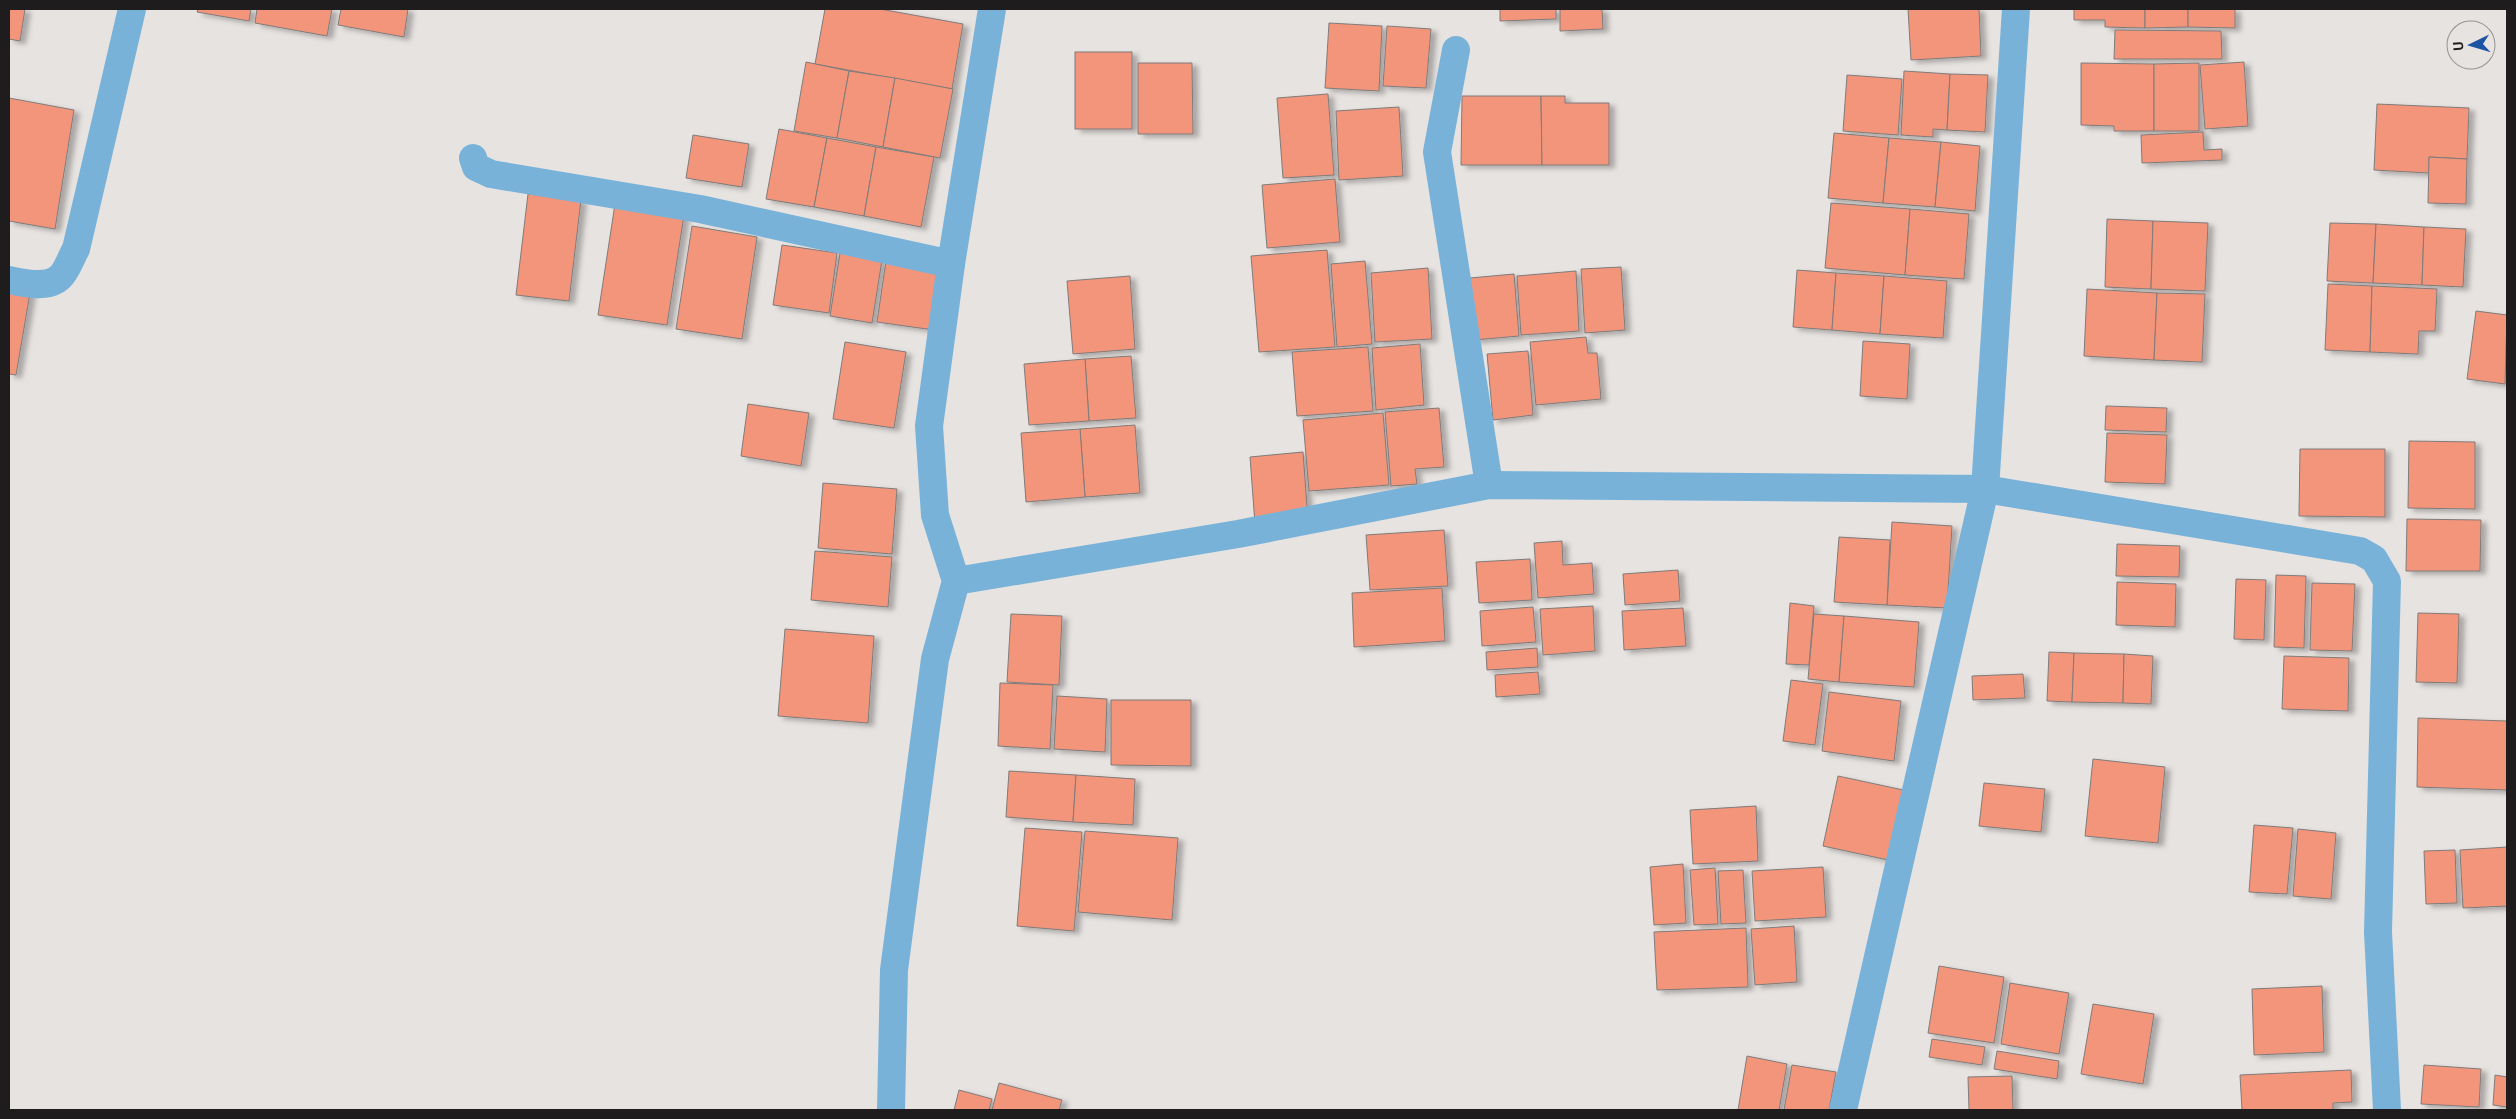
<svg xmlns="http://www.w3.org/2000/svg" width="2516" height="1119" font-family="Roboto,sans-serif">
	<style>
		.building { fill: #f3957a; stroke: #807b7a; filter: url(#shadow) }
		.lines { fill: none; stroke-linecap: round; stroke-linejoin: round }
		.minor { stroke: #79b2d8; stroke-width: 28 }
	</style>
	<defs>
		<filter id="shadow"><feDropShadow dx="5.5" dy="3" stdDeviation="2.5" flood-color="#0004"/></filter>
	</defs>
	<rect width="100%" height="100%" fill="#e7e3e1"/>
	<g class="building">
		<polygon points="9,9 25,9 20,41 9,39"/>
		<polygon points="198,9 251,9 249,21 197,12"/>
		<polygon points="257,9 332,9 327,36 255,23"/>
		<polygon points="341,9 408,9 404,37 338,25"/>
		<polygon points="825,9 880,9 963,24 952,89 815,64"/>
		<polygon points="1500,9 1556,9 1556,19 1500,21"/>
		<polygon points="1560,9 1602,9 1603,29 1560,31"/>
		<polygon points="1908,9 1979,9 1981,56 1911,60"/>
		<polygon points="2074,9 2145,9 2145,28 2105,27 2105,20 2074,20"/>
		<polygon points="2145,9 2188,9 2188,27 2145,28"/>
		<polygon points="2188,9 2235,9 2235,28 2188,27"/>
		<polygon points="1329,23 1382,26 1379,91 1325,88"/>
		<polygon points="1387,26 1431,29 1426,88 1383,86"/>
		<polygon points="2115,30 2221,31 2222,59 2114,59"/>
		<rect x="1075" y="52" width="57" height="77"/>
		<polygon points="806,62 849,71 837,138 794,131"/>
		<polygon points="2244,62 2248,126 2205,129 2200,65"/>
		<polygon points="1138,63 1192,63 1193,134 1138,134"/>
		<polygon points="2081,63 2154,64 2154,131 2114,131 2114,126 2081,125"/>
		<polygon points="2199,63 2199,131 2154,131 2154,64"/>
		<polygon points="849,71 895,78 883,147 837,138"/>
		<polygon points="1904,71 1950,74 1947,130 1933,129 1933,137 1901,135"/>
		<polygon points="1950,74 1988,75 1985,132 1947,130"/>
		<polygon points="1847,75 1902,79 1898,135 1843,131"/>
		<polygon points="895,78 953,89 940,158 883,147"/>
		<polygon points="1328,94 1334,175 1283,178 1277,98"/>
		<polygon points="1462,96 1541,96 1542,165 1461,165"/>
		<polygon points="1541,96 1565,96 1565,103 1609,103 1609,165 1542,165"/>
		<polygon points="9,98 74,110 55,229 9,221"/>
		<polygon points="2377,104 2469,108 2467,159 2429,157 2429,173 2374,170"/>
		<polygon points="1399,107 1403,176 1339,180 1336,111"/>
		<polygon points="779,129 827,138 814,207 766,199"/>
		<polygon points="2203,132 2204,150 2222,149 2222,160 2142,163 2141,135"/>
		<polygon points="1834,133 1889,138 1883,203 1828,198"/>
		<polygon points="693,135 749,144 742,187 686,178"/>
		<polygon points="827,138 876,147 864,216 814,207"/>
		<polygon points="1889,138 1941,142 1935,207 1883,203"/>
		<polygon points="1941,142 1980,146 1975,211 1935,207"/>
		<polygon points="876,147 934,157 921,227 864,216"/>
		<polygon points="2429,157 2467,159 2466,204 2428,203"/>
		<polygon points="1335,179 1340,242 1267,248 1262,185"/>
		<polygon points="528,194 581,200 569,301 516,295"/>
		<polygon points="1831,203 1910,209 1905,275 1825,268"/>
		<polygon points="615,204 684,215 667,325 598,315"/>
		<polygon points="1910,209 1969,214 1964,279 1905,275"/>
		<polygon points="2107,219 2153,221 2151,289 2105,287"/>
		<polygon points="2153,221 2208,223 2205,291 2151,289"/>
		<polygon points="2330,223 2376,224 2373,283 2327,281"/>
		<polygon points="2376,224 2424,227 2422,285 2373,283"/>
		<polygon points="692,226 757,237 742,339 676,329"/>
		<polygon points="2424,227 2466,229 2463,287 2422,285"/>
		<polygon points="782,245 837,253 829,313 773,305"/>
		<polygon points="1327,250 1335,347 1259,352 1251,256"/>
		<polygon points="840,253 882,260 872,323 830,316"/>
		<polygon points="886,261 943,269 934,330 877,322"/>
		<polygon points="1365,261 1372,344 1337,347 1331,264"/>
		<polygon points="1621,267 1625,330 1585,333 1581,269"/>
		<polygon points="1428,268 1432,339 1375,342 1371,273"/>
		<polygon points="1797,270 1836,273 1832,330 1793,327"/>
		<polygon points="1576,271 1579,331 1521,335 1517,276"/>
		<polygon points="1836,273 1884,276 1880,334 1832,330"/>
		<polygon points="1514,274 1519,336 1474,340 1470,278"/>
		<polygon points="1130,276 1135,349 1073,354 1067,281"/>
		<polygon points="1884,276 1947,281 1943,338 1880,334"/>
		<polygon points="2328,284 2372,286 2370,352 2325,350"/>
		<polygon points="2372,286 2437,289 2435,331 2419,331 2418,354 2370,352"/>
		<polygon points="9,289 30,293 16,375 9,374"/>
		<polygon points="2087,289 2157,293 2154,360 2084,356"/>
		<polygon points="2157,293 2205,294 2202,362 2154,360"/>
		<polygon points="2476,311 2507,315 2505,384 2467,379"/>
		<polygon points="1586,337 1588,353 1597,353 1601,399 1536,405 1530,342"/>
		<polygon points="1863,341 1910,344 1907,399 1860,396"/>
		<polygon points="845,342 906,352 894,428 833,419"/>
		<polygon points="1420,344 1424,405 1376,410 1372,348"/>
		<polygon points="1368,347 1373,411 1297,416 1292,352"/>
		<polygon points="1528,351 1533,415 1493,420 1487,354"/>
		<polygon points="1131,356 1136,418 1089,421 1085,359"/>
		<polygon points="1085,359 1089,421 1029,425 1024,364"/>
		<polygon points="748,404 809,413 801,466 741,456"/>
		<polygon points="2106,406 2167,408 2166,432 2105,430"/>
		<polygon points="1439,408 1444,467 1415,469 1417,484 1391,486 1385,412"/>
		<polygon points="1383,413 1389,485 1309,491 1303,420"/>
		<polygon points="1135,425 1140,493 1085,497 1080,429"/>
		<polygon points="1080,429 1085,497 1026,502 1021,433"/>
		<polygon points="2107,433 2167,435 2165,484 2105,482"/>
		<polygon points="2409,441 2475,442 2475,509 2408,508"/>
		<polygon points="2300,449 2385,449 2385,517 2299,516"/>
		<polygon points="1303,452 1308,520 1255,524 1250,457"/>
		<polygon points="823,483 897,489 892,554 818,548"/>
		<polygon points="2407,519 2481,520 2480,571 2406,571"/>
		<polygon points="1892,522 1952,526 1947,608 1887,605"/>
		<polygon points="1444,530 1448,586 1370,590 1366,535"/>
		<polygon points="1839,537 1890,540 1887,605 1834,602"/>
		<polygon points="1562,541 1563,565 1592,563 1594,594 1538,598 1534,543"/>
		<polygon points="2117,544 2180,546 2179,577 2116,576"/>
		<polygon points="815,551 892,557 888,607 811,600"/>
		<polygon points="1530,559 1532,600 1479,603 1476,562"/>
		<polygon points="1678,570 1680,601 1625,605 1623,574"/>
		<polygon points="2276,575 2306,576 2304,648 2274,647"/>
		<polygon points="2236,579 2266,580 2264,640 2234,639"/>
		<polygon points="2117,582 2176,584 2175,627 2116,625"/>
		<polygon points="2312,583 2355,584 2352,651 2310,650"/>
		<polygon points="1442,588 1445,641 1354,647 1352,593"/>
		<polygon points="1790,603 1814,606 1809,665 1786,664"/>
		<polygon points="1593,606 1595,651 1543,655 1540,609"/>
		<polygon points="1533,607 1536,642 1482,646 1480,611"/>
		<polygon points="1683,608 1686,646 1624,650 1622,611"/>
		<polygon points="2418,613 2459,614 2457,683 2416,682"/>
		<polygon points="1011,614 1062,616 1059,685 1007,682"/>
		<polygon points="1814,614 1844,616 1839,682 1808,679"/>
		<polygon points="1844,616 1919,622 1914,687 1839,682"/>
		<polygon points="785,629 874,636 868,723 778,716"/>
		<polygon points="1537,648 1538,667 1487,670 1486,652"/>
		<polygon points="2049,652 2074,653 2072,702 2047,701"/>
		<polygon points="2074,653 2124,654 2123,703 2072,702"/>
		<polygon points="2124,654 2153,656 2151,704 2123,703"/>
		<polygon points="2284,656 2349,658 2348,711 2282,709"/>
		<polygon points="1538,672 1540,694 1496,697 1495,675"/>
		<polygon points="2023,674 2025,698 1973,700 1972,676"/>
		<polygon points="1791,680 1823,684 1815,745 1783,741"/>
		<polygon points="1000,683 1053,685 1050,749 998,746"/>
		<polygon points="1829,692 1901,701 1894,761 1822,751"/>
		<polygon points="1057,696 1107,699 1105,752 1054,749"/>
		<polygon points="1111,700 1191,700 1191,766 1111,765"/>
		<polygon points="2418,718 2507,721 2507,790 2417,787"/>
		<polygon points="2093,759 2165,767 2158,843 2085,836"/>
		<polygon points="1009,771 1076,775 1073,822 1006,817"/>
		<polygon points="1076,775 1135,779 1133,825 1073,822"/>
		<polygon points="1838,776 1908,791 1893,861 1823,846"/>
		<polygon points="1984,783 2045,789 2041,832 1979,826"/>
		<polygon points="1756,806 1758,861 1693,864 1690,810"/>
		<polygon points="2254,825 2293,828 2287,894 2249,892"/>
		<polygon points="1025,828 1082,832 1074,931 1017,926"/>
		<polygon points="2298,829 2336,833 2331,899 2293,896"/>
		<polygon points="1085,831 1178,838 1172,920 1078,912"/>
		<polygon points="2507,847 2507,906 2463,908 2460,850"/>
		<polygon points="2455,850 2457,903 2426,904 2424,851"/>
		<polygon points="1683,864 1686,923 1654,925 1650,867"/>
		<polygon points="1823,867 1826,917 1755,921 1752,871"/>
		<polygon points="1715,868 1718,924 1694,925 1690,870"/>
		<polygon points="1743,870 1746,923 1721,924 1718,871"/>
		<polygon points="1794,926 1797,982 1755,985 1751,929"/>
		<polygon points="1746,928 1748,987 1657,990 1654,932"/>
		<polygon points="1939,966 2004,977 1994,1043 1928,1033"/>
		<polygon points="2010,983 2069,993 2059,1054 2001,1044"/>
		<polygon points="2322,986 2324,1052 2254,1055 2252,989"/>
		<polygon points="2093,1004 2154,1014 2143,1084 2081,1074"/>
		<polygon points="1932,1039 1985,1047 1982,1065 1929,1057"/>
		<polygon points="1997,1051 2059,1061 2057,1079 1994,1069"/>
		<polygon points="1747,1056 1787,1064 1779,1110 1738,1110"/>
		<polygon points="1792,1065 1836,1072 1829,1110 1784,1110"/>
		<polygon points="2424,1065 2481,1069 2479,1107 2421,1104"/>
		<polygon points="2351,1070 2352,1102 2333,1103 2333,1110 2242,1110 2240,1075"/>
		<polygon points="2495,1075 2507,1077 2507,1107 2493,1105"/>
		<polygon points="2012,1076 2013,1110 1969,1110 1968,1077"/>
		<polygon points="999,1083 1062,1100 1059,1110 992,1110"/>
		<polygon points="959,1090 992,1099 989,1110 954,1110"/>
	</g>
	<g class="lines">
		<g class="minor">
			<polyline points="1456,50 1437,152 1489,485"/>
			<polyline points="473,158 476,167 491,174 700,209 951,264"/>
			<path d="M 9,280 C 23,283 48,289 60,277 C 67,271 71,257 76,249 L 132,9"/>
			<polyline points="956,581 1238,534 1489,485 1985,489 2360,551 2374,559 2387,581 2378,932 2387,1110"/>
			<polyline points="891,1110 894,970 935,659 956,581 935,515 929,426 951,264 992,9"/>
			<polyline points="1843,1110 1985,489 2016,9"/>
		</g>
	</g>
	<rect width="2516" height="1119" fill="none" stroke="#1e1c1c" stroke-width="20"/>
	<g transform="translate(2471 45) rotate(265)"><circle r="24" fill="#e7e3e1" stroke="#979392"/>
	<path d="M0-4L9 19L0 12L-9 19Z" fill="#1d53a5"/>
	<text y="-8" font-size="14" font-weight="bold" text-anchor="middle" fill="#1e1c1c">U</text>
	</g>
</svg>
